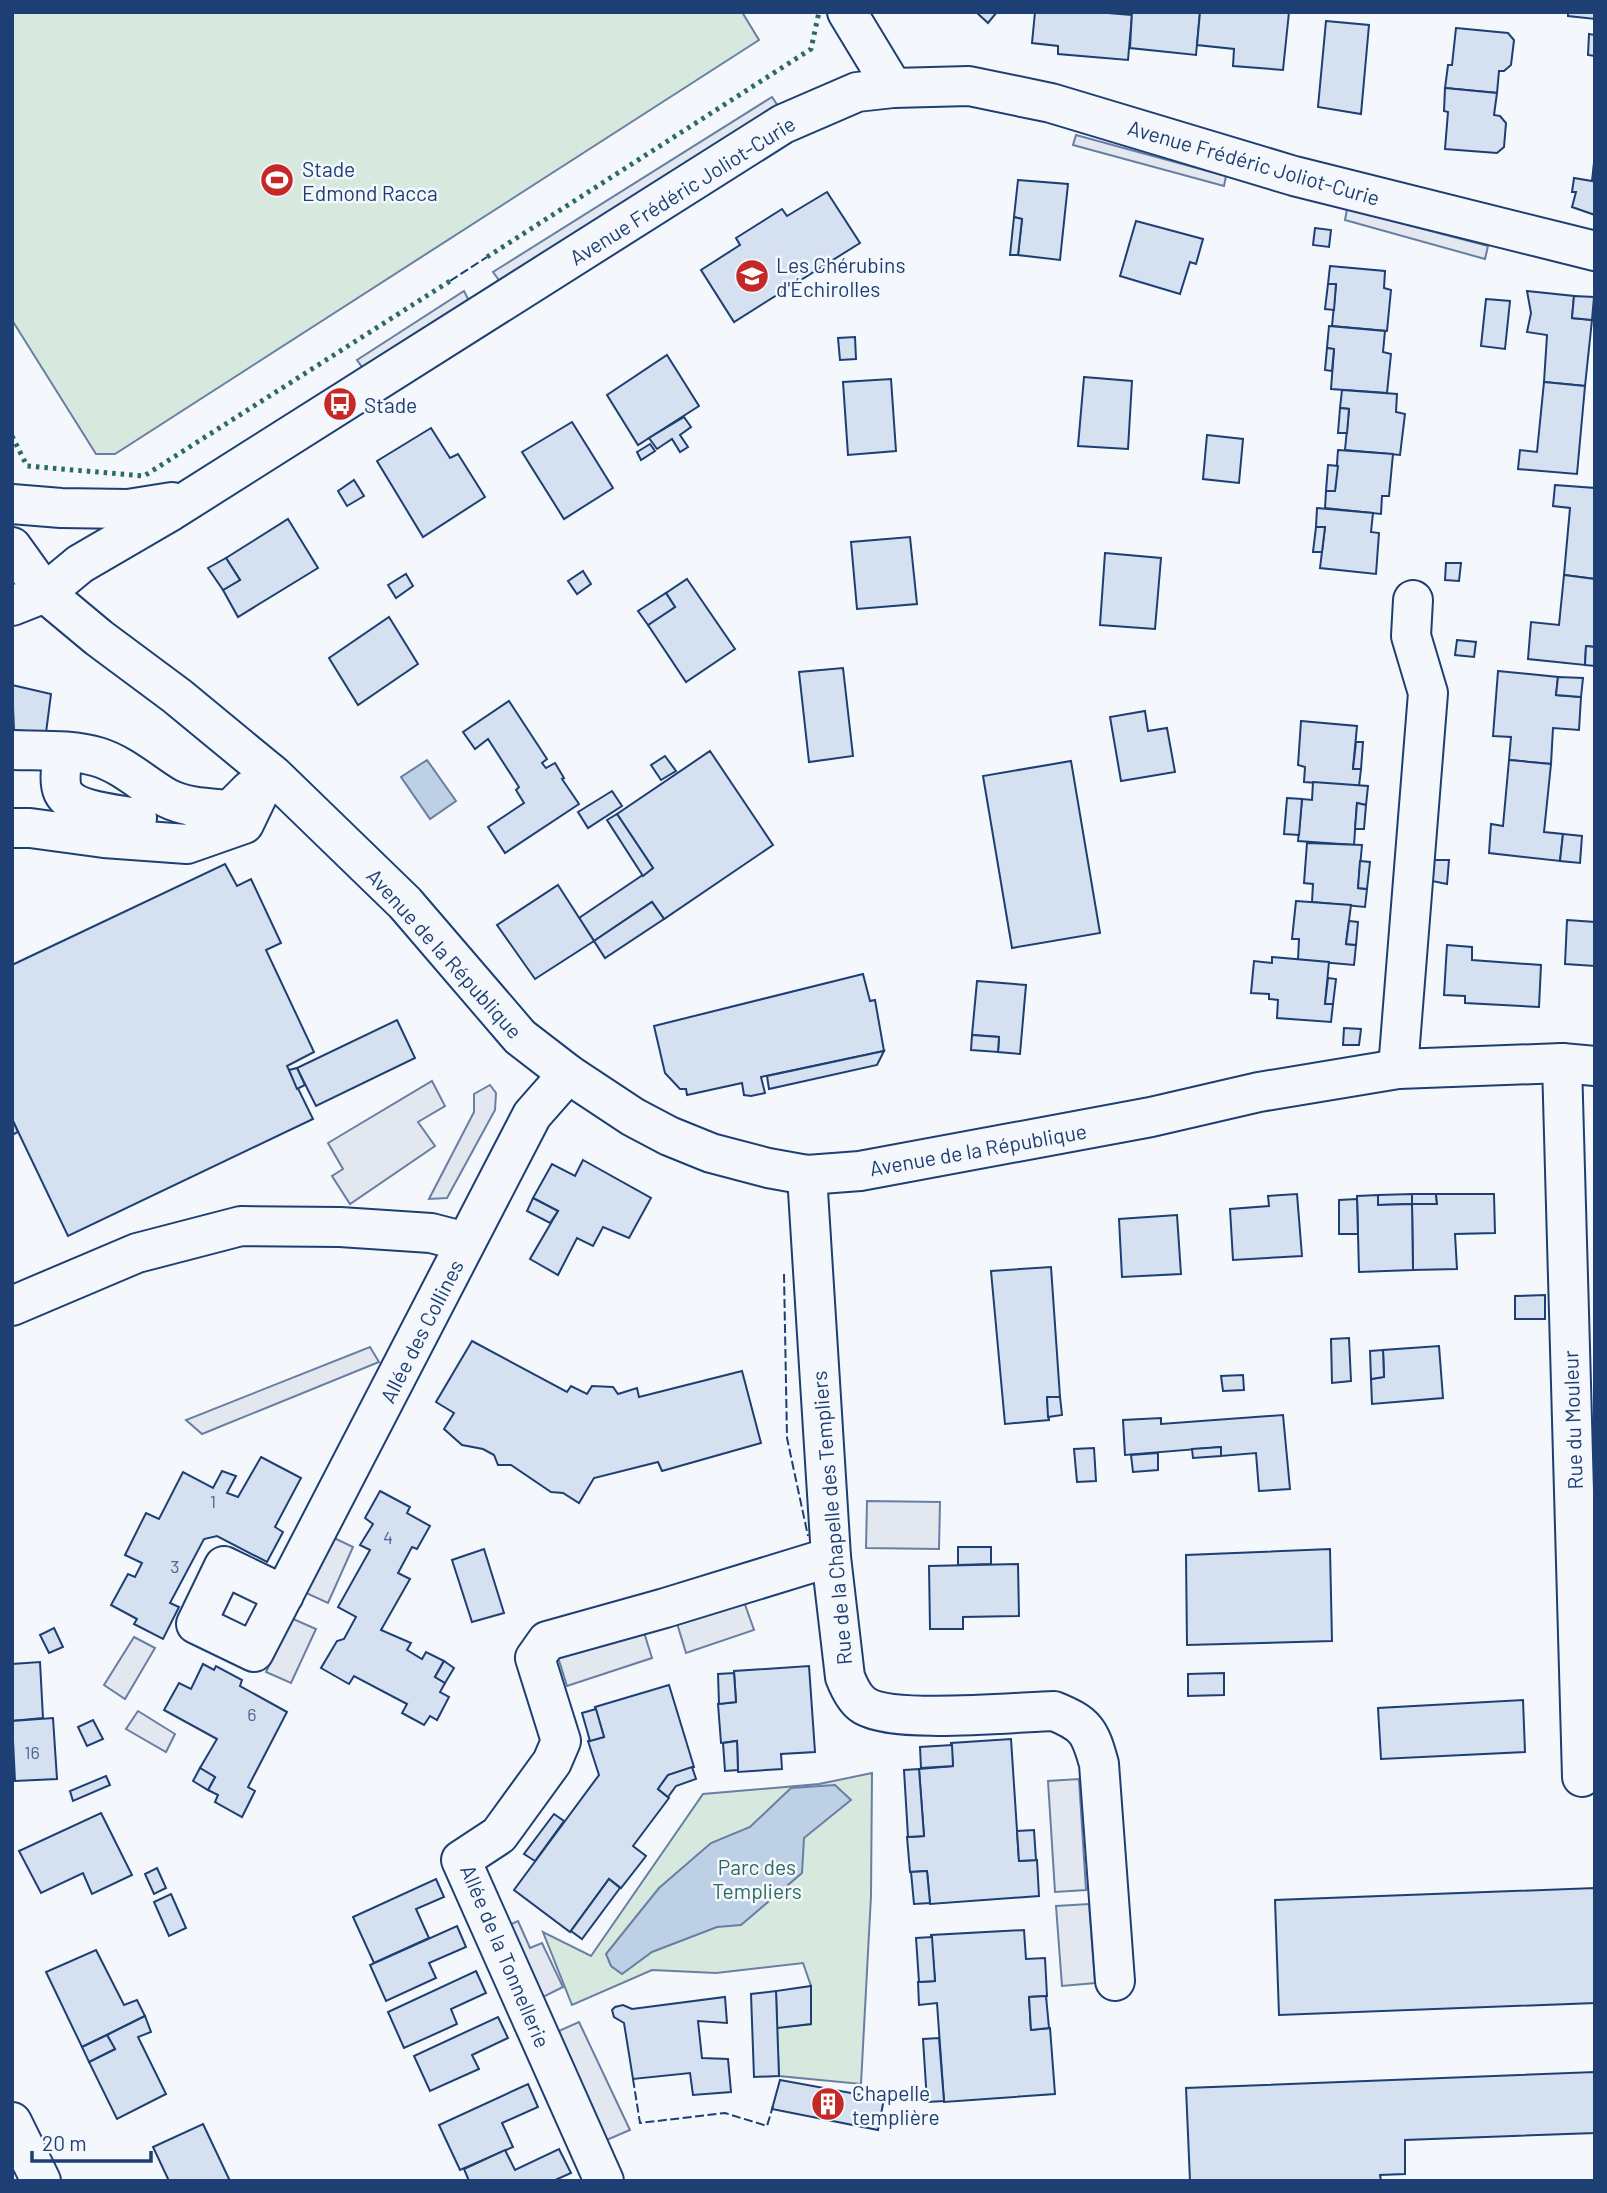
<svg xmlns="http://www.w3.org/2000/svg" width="1607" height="2193" font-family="Barlow,sans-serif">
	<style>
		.green { fill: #d7e8df; stroke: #687fa3; stroke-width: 2 }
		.parking { fill: #e3e8f0; stroke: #687fa3; stroke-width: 2 }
		.water { fill: #bed0e5; stroke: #687fa3; stroke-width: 2 }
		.building { fill: #d5e0f0; stroke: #1d3f73; stroke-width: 2 }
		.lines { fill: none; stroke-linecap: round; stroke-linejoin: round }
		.minor-casing { stroke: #1d3f73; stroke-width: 42 }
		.minor { stroke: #f4f7fb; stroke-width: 38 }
		.hedge { stroke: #2c6c60; stroke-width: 5; stroke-dasharray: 3.5 5; stroke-linecap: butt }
		.fence { stroke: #1d3f73; stroke-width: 2; stroke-dasharray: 9 3.5; stroke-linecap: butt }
		.labels { text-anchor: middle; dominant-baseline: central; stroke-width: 5; stroke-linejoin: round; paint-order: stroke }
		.number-label { font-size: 18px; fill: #4b6792 }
		.street-label { font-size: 21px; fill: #1d3f73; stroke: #f4f7fb }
		.poi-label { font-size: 21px; fill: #1d3f73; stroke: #f4f7fb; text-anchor: start }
		.park-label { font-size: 21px; fill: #2c6c60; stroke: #f4f7fb }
	</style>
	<rect width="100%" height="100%" fill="#f4f7fb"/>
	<g class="green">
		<polygon points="12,12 742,12 759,40 115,454 96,454 12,320"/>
		<polygon points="872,1773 871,1896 861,2084 779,2076 777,2028 811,2024 811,1986 803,1963 716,1973 652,1970 572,2005 543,1932 591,1956 703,1794 819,1784"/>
	</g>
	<g class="parking">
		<polygon points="772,97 778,106 501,283 493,272"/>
		<polygon points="1076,135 1226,176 1224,186 1073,145"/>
		<polygon points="1347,209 1488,246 1485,259 1345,220"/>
		<polygon points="464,291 470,303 364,370 357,360"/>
		<polygon points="432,1081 445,1106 418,1122 435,1146 350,1204 332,1176 343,1169 328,1143"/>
		<polygon points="490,1085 496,1093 495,1110 447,1198 429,1199 474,1112 474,1094"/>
		<polygon points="370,1347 379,1362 224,1425 202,1434 186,1420"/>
		<polygon points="867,1501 940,1502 939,1549 866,1548"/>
		<polygon points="330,1536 353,1547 328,1603 304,1592"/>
		<polygon points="743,1599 754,1630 686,1653 676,1620"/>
		<polygon points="291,1618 316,1629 291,1683 266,1672"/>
		<polygon points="642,1626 652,1658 567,1686 557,1654"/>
		<polygon points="134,1637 155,1648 125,1699 104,1685"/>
		<polygon points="138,1711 175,1734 166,1752 126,1729"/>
		<polygon points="1079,1779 1086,1890 1055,1892 1048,1781"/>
		<polygon points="1089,1904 1095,1983 1062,1986 1056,1906"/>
		<polygon points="518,1921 530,1948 542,1943 563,1987 537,2000 503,1928"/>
		<polygon points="579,2022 630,2130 602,2142 552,2034"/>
	</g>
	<g class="water">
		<polygon points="427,760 456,801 430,819 401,777"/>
		<polygon points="835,1785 851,1800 804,1838 802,1873 741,1925 717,1927 652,1952 622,1974 611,1966 606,1954 659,1888 711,1843 750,1827 791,1788"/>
	</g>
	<g class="building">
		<polygon points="976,12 997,12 988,23"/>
		<polygon points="1035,12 1096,12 1132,15 1128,60 1058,54 1058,46 1032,43"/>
		<polygon points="1132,12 1200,12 1196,55 1130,48"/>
		<polygon points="1200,12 1289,12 1283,70 1233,66 1234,49 1197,45"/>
		<polygon points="1568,12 1595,12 1595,19 1568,16"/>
		<polygon points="1326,21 1369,25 1361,114 1318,107"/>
		<polygon points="1456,28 1508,33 1514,40 1511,65 1504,71 1499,71 1497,93 1445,88 1448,65 1452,65"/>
		<polygon points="1589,34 1595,35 1595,56 1588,55"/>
		<polygon points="1445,88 1497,93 1494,115 1500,116 1506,123 1504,147 1497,153 1445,149 1448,112 1444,111"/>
		<polygon points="1595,153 1595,215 1572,207 1576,192 1572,192 1574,178 1592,181"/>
		<polygon points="1018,180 1068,184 1060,260 1018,255 1022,219 1014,217"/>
		<polygon points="827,192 860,243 734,322 701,270 740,245 736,238 782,209 787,216"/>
		<polygon points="1014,217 1022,219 1018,255 1010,255"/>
		<polygon points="1136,221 1203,239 1196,264 1190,262 1180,294 1120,276"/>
		<polygon points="1315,228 1331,230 1329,247 1313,245"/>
		<polygon points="1330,266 1385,271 1384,288 1391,290 1387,331 1332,326 1336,284 1328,284"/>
		<polygon points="1328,284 1336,284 1334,310 1325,309"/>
		<polygon points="1527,291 1574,296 1572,318 1592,320 1585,386 1544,382 1547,335 1527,332 1531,313"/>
		<polygon points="1574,296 1594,297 1592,320 1572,318"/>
		<polygon points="1486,299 1510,301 1505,349 1481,346"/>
		<polygon points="1329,326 1385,331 1383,352 1391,354 1387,393 1331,389 1334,349 1327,348"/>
		<polygon points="855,337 856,359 840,360 838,338"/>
		<polygon points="1327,348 1334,349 1332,371 1325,370"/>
		<polygon points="667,355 699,406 638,445 607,395"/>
		<polygon points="1084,377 1132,381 1128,449 1078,446"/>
		<polygon points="891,379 896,451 848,455 843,382"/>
		<polygon points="1544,382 1585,386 1577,474 1518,469 1520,450 1537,452"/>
		<polygon points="1342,390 1397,394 1396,412 1405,414 1400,455 1345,450 1349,409 1340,408"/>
		<polygon points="1340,408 1349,409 1347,433 1338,433"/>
		<polygon points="684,417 691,427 680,435 688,447 680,452 672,439 657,449 649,438"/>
		<polygon points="572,422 613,488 564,519 522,452"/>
		<polygon points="431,428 450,458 458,454 485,497 423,537 377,461"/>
		<polygon points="1207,435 1243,439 1239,483 1203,479"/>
		<polygon points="650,444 655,451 641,460 637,452"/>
		<polygon points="1338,450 1393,454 1389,496 1382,496 1381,514 1325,508 1326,491 1335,491"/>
		<polygon points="1328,465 1338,466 1335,491 1326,491"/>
		<polygon points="354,480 364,496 347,506 338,491"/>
		<polygon points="1555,485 1595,488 1595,579 1564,575 1570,508 1553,506"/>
		<polygon points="1317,508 1373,513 1371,532 1379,533 1376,574 1320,568 1325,527 1316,527"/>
		<polygon points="288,519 318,568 238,617 223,590 240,580 226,558"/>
		<polygon points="1316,527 1325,527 1322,552 1313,552"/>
		<polygon points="910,537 917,604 857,609 851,542"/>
		<polygon points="1105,553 1161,558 1155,629 1100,625"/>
		<polygon points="226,558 240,580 223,590 208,568"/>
		<polygon points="1446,563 1461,563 1459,581 1445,580"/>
		<polygon points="583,571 591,584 577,594 568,581"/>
		<polygon points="406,574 413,586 396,598 388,585"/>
		<polygon points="1564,575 1595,579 1595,647 1586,646 1585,665 1528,659 1531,622 1559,625"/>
		<polygon points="687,579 735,649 686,682 648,625 675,607 666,593"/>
		<polygon points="666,593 675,607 648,625 638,611"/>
		<polygon points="389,617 418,664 358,705 329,658"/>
		<polygon points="1457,640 1476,642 1474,657 1455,655"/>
		<polygon points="1586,646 1595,647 1595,666 1585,665"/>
		<polygon points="843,668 853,756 809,762 799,672"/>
		<polygon points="1498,671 1558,677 1556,695 1581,697 1579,730 1553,728 1551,764 1509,760 1511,737 1493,736"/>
		<polygon points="1558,677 1583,678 1581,697 1556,695"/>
		<polygon points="12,685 51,694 46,733 14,730"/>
		<polygon points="509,701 547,759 542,763 546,768 555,763 564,778 562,779 579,804 505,853 488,827 524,803 516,790 519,787 488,739 475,749 463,732"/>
		<polygon points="1145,711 1148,731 1167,728 1175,772 1121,781 1110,717"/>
		<polygon points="1301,721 1357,726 1353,769 1361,769 1359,786 1304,782 1305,767 1298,765"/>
		<polygon points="1356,742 1363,742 1361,769 1353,769"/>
		<polygon points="710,751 773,845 664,919 652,902 594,941 579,918 653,868 617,814"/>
		<polygon points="665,756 676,771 661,780 651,765"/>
		<polygon points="1509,760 1551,764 1544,832 1563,834 1560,861 1489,853 1491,824 1503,826"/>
		<polygon points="1071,761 1100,933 1012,948 983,776"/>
		<polygon points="1313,782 1368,786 1366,805 1357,803 1354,845 1298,841 1302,799 1312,800"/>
		<polygon points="612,791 622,806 588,828 578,812"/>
		<polygon points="1287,798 1302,799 1299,835 1284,834"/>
		<polygon points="1357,803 1366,805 1364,829 1355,829"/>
		<polygon points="617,814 653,868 643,876 607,820"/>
		<polygon points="1563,834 1582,836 1580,863 1560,861"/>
		<polygon points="1307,843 1362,845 1358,888 1367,889 1365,907 1312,902 1313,884 1304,883"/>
		<polygon points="1432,860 1449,860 1447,884 1432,881"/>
		<polygon points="1360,861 1370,862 1367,889 1358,888"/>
		<polygon points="225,864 237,886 251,879 281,943 266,950 314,1052 287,1066 313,1119 68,1236 12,1119 12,965"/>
		<polygon points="558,885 594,941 535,979 497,925"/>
		<polygon points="1296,901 1351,905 1346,944 1356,945 1354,965 1298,960 1299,939 1292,939"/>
		<polygon points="652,902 664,919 605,958 594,941"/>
		<polygon points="1567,920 1595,922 1595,966 1565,964"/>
		<polygon points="1349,921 1358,922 1356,945 1346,944"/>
		<polygon points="1447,945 1472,947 1472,960 1541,965 1539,1007 1465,1003 1465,996 1444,995"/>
		<polygon points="1272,957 1329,962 1325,1004 1333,1004 1331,1022 1277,1018 1278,1000 1269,999 1269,994 1251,993 1254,961 1272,963"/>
		<polygon points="863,974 870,1001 875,1000 884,1051 761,1077 765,1093 751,1096 744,1095 742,1083 687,1095 686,1089 680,1089 665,1073 654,1026"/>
		<polygon points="1328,978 1336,979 1333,1004 1325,1004"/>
		<polygon points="977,981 1026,985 1020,1054 998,1052 999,1037 972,1035"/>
		<polygon points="397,1020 415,1058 316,1106 297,1068"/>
		<polygon points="1344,1028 1361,1029 1359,1045 1343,1045"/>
		<polygon points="972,1035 999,1037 998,1052 971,1050"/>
		<polygon points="884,1051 877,1065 769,1089 767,1076"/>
		<polygon points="297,1068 305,1085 297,1089 289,1070"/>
		<polygon points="12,1119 18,1132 12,1135"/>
		<polygon points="583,1160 651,1198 629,1238 603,1227 593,1246 577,1238 558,1275 530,1259 558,1211 533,1198 552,1164 575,1176"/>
		<polygon points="1297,1194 1302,1256 1233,1260 1230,1209 1269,1206 1268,1196"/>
		<polygon points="1412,1194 1436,1194 1437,1204 1412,1204"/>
		<polygon points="1412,1194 1412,1204 1378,1205 1378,1195"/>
		<polygon points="1436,1194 1494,1194 1495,1233 1455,1234 1457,1269 1413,1270 1412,1204 1437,1204"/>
		<polygon points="1378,1195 1378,1205 1412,1204 1413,1270 1359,1272 1357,1196"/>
		<polygon points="533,1198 558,1211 550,1223 527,1211"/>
		<polygon points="1357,1199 1358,1234 1339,1234 1339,1200"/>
		<polygon points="1177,1215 1181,1274 1122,1277 1119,1219"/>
		<polygon points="1051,1267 1060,1397 1047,1397 1049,1420 1005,1424 991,1271"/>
		<polygon points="1545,1295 1545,1319 1515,1319 1515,1296"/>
		<polygon points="1349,1338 1351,1381 1332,1383 1331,1339"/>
		<polygon points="472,1341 567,1392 571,1386 587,1394 592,1386 613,1387 618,1394 637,1388 639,1397 742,1371 761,1443 662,1471 658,1462 594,1478 579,1503 563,1493 551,1492 511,1465 498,1465 494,1455 483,1449 462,1445 444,1429 454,1413 436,1402"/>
		<polygon points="1439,1346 1443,1398 1372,1404 1371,1379 1384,1377 1383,1350"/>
		<polygon points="1383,1350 1384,1377 1371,1379 1370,1351"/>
		<polygon points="1243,1375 1244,1390 1223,1391 1221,1376"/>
		<polygon points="1047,1397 1060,1397 1062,1415 1048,1417"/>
		<polygon points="1283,1415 1290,1489 1259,1491 1256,1453 1221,1456 1221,1447 1125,1455 1123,1420 1161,1418 1161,1424"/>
		<polygon points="1221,1447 1221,1456 1193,1458 1192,1449"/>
		<polygon points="1094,1448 1096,1481 1077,1482 1074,1449"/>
		<polygon points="1158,1453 1158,1470 1133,1472 1131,1455"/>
		<polygon points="261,1457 301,1478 275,1527 283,1532 267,1562 217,1536 204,1539 170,1603 179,1607 163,1639 134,1624 137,1619 111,1605 128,1574 135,1577 142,1563 125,1555 146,1513 159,1519 183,1472 213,1488 222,1471 236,1476 227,1493 238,1497"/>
		<polygon points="380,1491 410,1507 407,1513 430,1526 417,1549 412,1547 398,1573 410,1579 381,1630 411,1643 407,1650 422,1659 426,1652 444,1661 435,1677 445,1683 440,1692 449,1697 437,1720 430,1716 424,1725 402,1713 407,1704 354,1676 349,1684 321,1668 337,1641 344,1639 356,1617 338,1607 370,1550 360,1545 373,1524 365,1518"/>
		<polygon points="958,1547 991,1547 991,1564 958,1565"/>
		<polygon points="484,1549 504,1613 472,1622 452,1560"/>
		<polygon points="1330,1549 1332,1641 1187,1645 1186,1555"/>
		<polygon points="1018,1564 1019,1616 963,1617 963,1629 930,1629 929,1566"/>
		<polygon points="54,1628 63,1647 49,1653 40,1635"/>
		<polygon points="444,1661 454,1668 445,1683 435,1677"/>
		<polygon points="40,1662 43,1718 12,1721 12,1664"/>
		<polygon points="203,1664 214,1670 216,1666 242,1680 240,1686 287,1712 248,1787 255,1791 242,1817 215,1802 218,1795 208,1790 215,1777 200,1768 217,1739 164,1710 179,1683 191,1689"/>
		<polygon points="809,1666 815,1752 781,1754 782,1769 738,1772 737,1741 721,1743 718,1704 736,1702 734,1671"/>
		<polygon points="734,1673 736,1702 719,1704 718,1674"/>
		<polygon points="1224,1673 1224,1695 1188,1696 1188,1674"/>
		<polygon points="669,1685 694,1767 668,1775 658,1789 669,1798 633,1846 646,1856 621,1888 609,1879 570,1932 514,1890 599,1775 588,1741 604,1737 595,1707"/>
		<polygon points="1523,1700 1525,1752 1381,1759 1378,1708"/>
		<polygon points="596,1709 604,1737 590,1741 582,1713"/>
		<polygon points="53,1718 57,1779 15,1781 12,1721"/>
		<polygon points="93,1720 103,1739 87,1746 78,1727"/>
		<polygon points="1011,1739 1019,1861 1037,1860 1039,1896 930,1904 927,1871 910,1872 907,1837 924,1836 919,1769 953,1766 951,1743"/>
		<polygon points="737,1741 738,1770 725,1771 723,1743"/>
		<polygon points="952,1745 953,1766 921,1768 920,1747"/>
		<polygon points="692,1767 696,1779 676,1786 668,1797 658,1789 668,1775"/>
		<polygon points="200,1768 215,1777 208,1790 193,1781"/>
		<polygon points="919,1769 924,1836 908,1837 904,1770"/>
		<polygon points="106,1776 110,1785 73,1801 70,1791"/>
		<polygon points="101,1813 132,1875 92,1894 83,1873 41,1893 19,1851"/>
		<polygon points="554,1814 564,1821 535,1861 524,1854"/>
		<polygon points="1034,1830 1036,1860 1019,1861 1017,1831"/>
		<polygon points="157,1868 166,1888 154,1894 145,1874"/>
		<polygon points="927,1871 930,1903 914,1904 911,1872"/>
		<polygon points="436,1879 444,1897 416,1909 429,1938 374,1963 353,1917"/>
		<polygon points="609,1879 620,1888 582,1939 571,1931"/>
		<polygon points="1595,1888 1595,2003 1279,2015 1275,1900"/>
		<polygon points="171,1894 186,1928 169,1936 154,1902"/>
		<polygon points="457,1926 466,1947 429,1963 436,1978 386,2001 370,1965"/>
		<polygon points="1024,1930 1026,1959 1045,1958 1047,1996 1029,1997 1031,2030 1050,2028 1055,2094 944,2102 937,2003 919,2005 918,1982 935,1981 931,1935"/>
		<polygon points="932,1937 935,1981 919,1982 916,1938"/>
		<polygon points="96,1950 124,2005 137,2000 145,2016 82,2047 46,1972"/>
		<polygon points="476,1971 486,1993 451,2009 457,2024 404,2048 388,2012"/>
		<polygon points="811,1986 811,2024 777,2028 776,1991"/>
		<polygon points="776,1991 779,2076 754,2077 751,1994"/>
		<polygon points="1046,1996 1049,2028 1031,2030 1029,1997"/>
		<polygon points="725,1997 727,2023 698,2021 702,2058 728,2059 731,2092 693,2095 690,2073 633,2079 624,2023 614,2017 612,2010 615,2007 623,2005 632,2009"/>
		<polygon points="145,2016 151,2032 138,2037 166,2094 117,2119 89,2062 115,2049 107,2035"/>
		<polygon points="498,2017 508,2038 472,2055 479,2069 430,2091 414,2056"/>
		<polygon points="107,2035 115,2049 89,2062 82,2047"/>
		<polygon points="939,2038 944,2101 927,2102 923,2039"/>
		<polygon points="1595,2072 1595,2133 1405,2140 1405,2174 1380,2175 1381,2181 1190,2181 1186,2088"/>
		<polygon points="780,2080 884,2099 878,2130 772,2109"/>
		<polygon points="528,2084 538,2107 502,2123 513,2147 460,2170 439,2125"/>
		<polygon points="203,2124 230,2181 169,2181 153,2147"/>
		<polygon points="559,2149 571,2173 553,2181 469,2181 464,2169 505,2150 515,2170"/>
	</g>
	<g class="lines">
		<g class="minor-casing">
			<g id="minor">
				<polyline points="847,12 893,88"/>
				<polyline points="12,504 61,508 128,509 172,502"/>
				<polyline points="12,547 45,593 99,638 177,696 274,776 405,903 520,1037 568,1074 633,1117 669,1136 711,1153 768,1168 807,1175 860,1171 1151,1117 1259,1092 1398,1069 1562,1063 1595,1066"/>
				<polyline points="12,606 45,593 80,564 171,511 783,124 857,92 893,88 969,86 1051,103 1294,176 1595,251"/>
				<path d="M 12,750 C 40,751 72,749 98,757 C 124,765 144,785 167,798 C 187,808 208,808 230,810 L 250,790"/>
				<path d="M 63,752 C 62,764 58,781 63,792 C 73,812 117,814 137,818"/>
				<polyline points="12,828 30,828 104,838 187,844 244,824 269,772"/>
				<polyline points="1562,1063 1582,1777"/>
				<polyline points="1398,1069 1428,693 1411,636 1413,600"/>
				<path d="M 807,1175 L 831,1557 L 845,1677 C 849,1687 854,1698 862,1704 C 888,1725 1016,1712 1054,1711 C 1086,1724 1090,1731 1099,1764 L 1115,1981"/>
				<polyline points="12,1306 137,1253 241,1226 340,1227 431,1233 466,1242"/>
				<polyline points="284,1595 224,1566 196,1624 254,1652 532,1115 568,1074"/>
				<polyline points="12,2122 41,2181"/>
				<polyline points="604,2181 461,1860 499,1835 552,1762 561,1741 535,1658 547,1641 665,1608 831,1557"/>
			</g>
		</g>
		<use href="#minor" class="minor"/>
		<g class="hedge">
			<polyline points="487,257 811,49 819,12"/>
			<polyline points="12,436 27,466 144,476 450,281"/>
		</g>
		<g class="fence">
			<polyline points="450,281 487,257"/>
			<polyline points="784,1274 787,1438 808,1536"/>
			<polyline points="633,2079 640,2123 725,2113 767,2126 773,2106"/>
		</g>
	</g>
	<defs>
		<g id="stadium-disc" transform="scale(1.75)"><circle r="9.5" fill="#c62828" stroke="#f4f7fb"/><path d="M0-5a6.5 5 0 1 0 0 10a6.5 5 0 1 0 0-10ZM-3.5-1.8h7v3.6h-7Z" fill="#fff"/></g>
		<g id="school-disc" transform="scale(1.75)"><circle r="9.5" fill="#c62828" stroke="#f4f7fb"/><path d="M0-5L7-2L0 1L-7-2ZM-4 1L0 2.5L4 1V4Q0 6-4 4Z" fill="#fff"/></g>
		<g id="bus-disc" transform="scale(1.75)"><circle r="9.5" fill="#c62828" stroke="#f4f7fb"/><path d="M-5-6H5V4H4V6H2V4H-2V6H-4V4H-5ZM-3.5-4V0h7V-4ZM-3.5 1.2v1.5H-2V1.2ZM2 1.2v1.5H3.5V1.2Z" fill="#fff"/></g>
		<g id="building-disc" transform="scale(1.75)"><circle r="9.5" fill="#c62828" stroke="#f4f7fb"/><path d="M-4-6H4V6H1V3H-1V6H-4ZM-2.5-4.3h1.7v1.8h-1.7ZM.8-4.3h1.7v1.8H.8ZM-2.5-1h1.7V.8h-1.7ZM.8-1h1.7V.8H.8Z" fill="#fff"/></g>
	</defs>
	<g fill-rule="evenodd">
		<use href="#stadium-disc" x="277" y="180"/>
		<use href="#school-disc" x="752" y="276"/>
		<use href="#bus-disc" x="340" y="404"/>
		<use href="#building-disc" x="828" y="2104"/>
	</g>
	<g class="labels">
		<g class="number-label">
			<text x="213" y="1501">1</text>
			<text x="388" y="1537">4</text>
			<text x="175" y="1566">3</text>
			<text x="252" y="1714">6</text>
			<text x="32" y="1752">16</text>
		</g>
		<g class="street-label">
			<text transform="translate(1254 162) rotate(16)">Avenue Frédéric Joliot-Curie</text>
			<text transform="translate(682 190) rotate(-32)">Avenue Frédéric Joliot-Curie</text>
			<text transform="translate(445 953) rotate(48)">Avenue de la République</text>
			<text transform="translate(978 1149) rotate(-10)">Avenue de la République</text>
			<text transform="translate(421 1331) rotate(-63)">Allée des Collines</text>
			<text transform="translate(1572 1420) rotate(-92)">Rue du Mouleur</text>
			<text transform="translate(831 1518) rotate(-95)">Rue de la Chapelle des Templiers</text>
			<text transform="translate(506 1956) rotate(67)">Allée de la Tonnellerie</text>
		</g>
		<g class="poi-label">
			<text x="302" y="168">Stade<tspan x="302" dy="24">Edmond Racca</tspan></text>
			<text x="776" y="264">Les Chérubins<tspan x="776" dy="24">d'Échirolles</tspan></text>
			<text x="364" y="404">Stade</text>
			<text x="852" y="2092">Chapelle<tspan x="852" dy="24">templière</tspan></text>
		</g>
		<g class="park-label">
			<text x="757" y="1866">Parc des<tspan x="757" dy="24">Templiers</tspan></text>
		</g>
	</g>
	<rect width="1607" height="2193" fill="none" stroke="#1d3f73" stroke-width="28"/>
	<path d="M32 2151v10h119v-10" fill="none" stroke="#1d3f73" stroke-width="3.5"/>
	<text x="42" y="2151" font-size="21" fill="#1d3f73" stroke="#f4f7fb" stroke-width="5" paint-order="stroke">20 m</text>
</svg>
